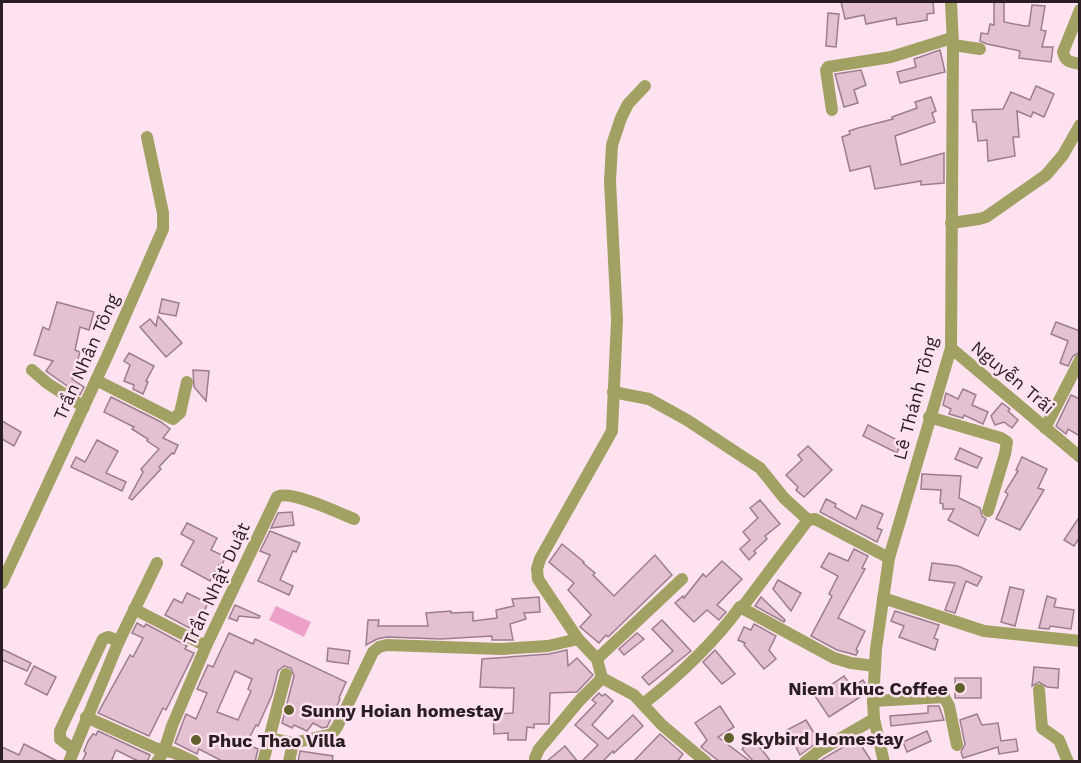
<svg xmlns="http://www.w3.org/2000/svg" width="1081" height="763" font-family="'Work Sans',sans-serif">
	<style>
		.green { fill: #eda1c8 }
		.building { fill: #e4c1d2; stroke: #9c7d8c; stroke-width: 1.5; fill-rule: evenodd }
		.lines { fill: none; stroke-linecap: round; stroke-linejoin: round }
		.minor { stroke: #a0a162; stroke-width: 12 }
		.poi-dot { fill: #61612e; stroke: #fee2ef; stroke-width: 2 }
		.labels { text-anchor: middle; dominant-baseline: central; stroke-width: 5; stroke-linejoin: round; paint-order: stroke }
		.street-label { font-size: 18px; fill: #2a1e24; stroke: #fee2ef }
		.poi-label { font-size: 18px; font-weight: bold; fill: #2a1e24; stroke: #fee2ef; text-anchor: start }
	</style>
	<rect width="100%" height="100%" fill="#fee2ef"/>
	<polygon class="green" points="276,606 311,622 304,637 269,620"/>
	<g class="building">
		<polygon points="841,2 933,2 934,13 927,14 927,20 897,25 896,18 866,24 864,15 845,19"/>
		<polygon points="994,2 1004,2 1004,22 1025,26 1029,26 1032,5 1045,6 1041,30 1046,31 1042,47 1053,47 1051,62 1019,58 1020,51 987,44 980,41 981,33 988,34 990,24 994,25"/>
		<polygon points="828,13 839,14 836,47 826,46"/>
		<polygon points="940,50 945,72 900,83 897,72 916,67 914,59"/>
		<polygon points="861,70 866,85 854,90 858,103 844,107 835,74"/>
		<polygon points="1036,86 1054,94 1044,117 1033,112 1031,117 1017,111 1019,137 1013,137 1015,156 988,161 987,140 978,141 976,122 973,122 972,110 1003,109 1011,92 1030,100"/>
		<polygon points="931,97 936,111 932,113 935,122 895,136 901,165 944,153 944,183 921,185 921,181 875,189 870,166 850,171 842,137 850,134 849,131 858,128 893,119 892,117 917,108 915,102"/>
		<polygon points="162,299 179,303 176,316 159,313"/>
		<polygon points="57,302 94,312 89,330 80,327 75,350 80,352 72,379 84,387 80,395 46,371 53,361 34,355 43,327 49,330"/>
		<polygon points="158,316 182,343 166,357 140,327 150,319 156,326"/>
		<polygon points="1056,322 1080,331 1080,352 1073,356 1068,366 1060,363 1068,341 1051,334"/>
		<polygon points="129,353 154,366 146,381 148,382 143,394 133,389 134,385 124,381 130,365 124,361"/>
		<polygon points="193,370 209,371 206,401 194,387"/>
		<polygon points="963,389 976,395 972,405 988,412 983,424 964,415 963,418 949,414 951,409 943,405 946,393 958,399"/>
		<polygon points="1071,395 1080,399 1080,436 1068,429 1066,434 1056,426"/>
		<polygon points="111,397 161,422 170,429 163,438 178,445 174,454 172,453 159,467 161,469 132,500 129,498 143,472 141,469 159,449 147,441 148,439 132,429 134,427 104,412"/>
		<polygon points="1002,403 1010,409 1008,411 1018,420 1012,428 1004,422 995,425 991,416"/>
		<polygon points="2,421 21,432 14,446 2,439"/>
		<polygon points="868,425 901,442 897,453 863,436"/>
		<polygon points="97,440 118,451 106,473 126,482 122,491 71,467 76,457 85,462"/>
		<polygon points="808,446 832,470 804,497 796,490 798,487 786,475 802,460 798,455"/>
		<polygon points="960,448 982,458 977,468 955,459"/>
		<polygon points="1022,457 1047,469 1038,488 1044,490 1020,530 996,519 1008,494 1005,492 1018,471 1016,470"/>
		<polygon points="922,474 961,476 959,498 980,508 982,516 986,519 978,536 948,520 954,509 943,509 943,504 940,503 941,490 921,489"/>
		<polygon points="826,499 836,504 835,507 856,519 862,505 883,514 877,528 882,530 877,542 820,512"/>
		<polygon points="760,500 780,524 765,536 767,539 754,551 756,553 749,560 740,549 750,540 743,532 758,518 750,508"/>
		<polygon points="292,512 294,525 271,528 278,513"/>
		<polygon points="1080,516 1080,537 1074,546 1064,540"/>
		<polygon points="187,523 217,538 211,550 226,557 221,566 219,565 210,581 181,565 194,541 181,534"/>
		<polygon points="270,531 300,543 296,552 293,551 280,580 293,586 289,595 258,581 270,555 260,551"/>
		<polygon points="562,544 584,562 583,563 595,573 593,575 614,596 655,555 672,575 608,637 606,635 599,643 580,627 591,615 568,590 574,583 549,562"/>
		<polygon points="854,549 868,556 862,568 865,569 838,618 865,631 856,650 858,651 856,655 837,650 811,636 832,596 829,594 838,576 821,567 829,553 848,561"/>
		<polygon points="722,561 742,579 717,605 726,612 719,620 707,610 694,622 675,603 683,596 684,598 703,574 706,577"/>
		<polygon points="932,563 958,566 982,577 977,586 966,581 955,613 945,610 955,583 929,580"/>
		<polygon points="778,580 801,593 791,611 773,589"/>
		<polygon points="1010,587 1024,590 1015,626 1001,622"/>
		<polygon points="187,593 208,603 195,631 165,615 174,599 182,603"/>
		<polygon points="1047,596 1056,599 1054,607 1074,610 1071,629 1050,626 1049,629 1039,628"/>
		<polygon points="539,597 540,612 524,613 526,619 510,624 513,640 492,640 492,636 441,639 387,637 377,639 366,645 368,620 379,620 378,626 428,626 426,613 451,611 451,613 473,612 473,621 497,618 496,610 514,606 512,599"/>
		<polygon points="761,597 785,620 784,622 755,606"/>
		<polygon points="235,605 260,616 259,618 239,616 237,621 229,618"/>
		<polygon points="895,611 939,625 934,638 938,640 935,650 899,637 904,626 891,621"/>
		<polygon points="662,620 691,651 649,685 642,677 673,651 652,629"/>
		<polygon points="137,623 144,627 146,624 187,646 185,649 194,653 166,710 163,708 149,736 98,713 130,655 133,657 143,638 132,633"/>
		<polygon points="754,624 776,636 769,650 776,659 764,669 744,645 745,643 738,640 744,627 751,630"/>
		<path d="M 229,633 L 253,644 L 255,639 L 346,682 L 339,698 L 340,699 L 327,727 L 322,728 L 313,723 L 307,731 L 294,725 L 292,728 L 282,723 L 294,676 L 291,668 L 284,666 L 278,671 L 272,695 L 258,726 L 256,725 L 246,744 L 258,749 L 255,762 L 224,762 L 199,749 L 197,754 L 175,743 L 186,714 L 196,719 L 207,693 L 197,689 L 208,665 L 213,667 ZM 235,671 L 252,679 L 248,689 L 251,691 L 238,720 L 217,712 Z"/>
		<polygon points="637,633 644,639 624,655 619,649"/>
		<polygon points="328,648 350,651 348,664 327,661"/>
		<polygon points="2,649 31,663 27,671 2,660"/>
		<polygon points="567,650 568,666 577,658 593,675 577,692 550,693 549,724 534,724 534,728 527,727 526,740 508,740 508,733 494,734 493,714 513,713 514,688 480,687 482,659 549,654"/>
		<polygon points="715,650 735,674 722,684 703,662"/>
		<polygon points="34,666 56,677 47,695 25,684"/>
		<polygon points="1034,667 1059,669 1058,688 1047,687 1039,682 1032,686"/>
		<polygon points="844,676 852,687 863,680 866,685 865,694 829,717 815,696"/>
		<rect x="955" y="678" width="26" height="20"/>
		<polygon points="599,693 602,696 605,694 613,701 592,725 608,739 633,715 643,726 614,753 613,751 602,762 581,762 598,745 575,725 596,703 592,700"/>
		<polygon points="720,706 734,727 718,737 751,762 720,762 701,747 707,740 695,723"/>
		<polygon points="928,706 939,706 944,720 891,726 890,716 928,713"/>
		<polygon points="977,714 982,725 998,723 1001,741 1016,739 1018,751 999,754 998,747 963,758 961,752 965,744 960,720"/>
		<polygon points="806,720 819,741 800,755 787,730"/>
		<polygon points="98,731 150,755 147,762 140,762 116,750 111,762 82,762 86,753 84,751 88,741 93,734 96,735"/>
		<polygon points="927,731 931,741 907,752 903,742"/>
		<polygon points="660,734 683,754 677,762 633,762"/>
		<polygon points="753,739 766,755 771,762 754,762 742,749"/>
		<polygon points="857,739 872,762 819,762 824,758"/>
		<polygon points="24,744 59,762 2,762 2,747 19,755"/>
		<polygon points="565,746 578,762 546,762"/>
		<polygon points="300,751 333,756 332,762 298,762"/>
	</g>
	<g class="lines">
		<g class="minor">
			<path d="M 1080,10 L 1063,52 C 1065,62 1071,62 1080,64"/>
			<polyline points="953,45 980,49"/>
			<polyline points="645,86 628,104 621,118 612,145 610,181 617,320 612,431 540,559 537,569 538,579 578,639 597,659 602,678 634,695 662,725 706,762"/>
			<polyline points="832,110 826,70 828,67 891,57 952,38"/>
			<polyline points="951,223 979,219 986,217 1046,175 1063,155 1080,125"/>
			<polyline points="951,348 1080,457"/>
			<polyline points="32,370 47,383 84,407"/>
			<polyline points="96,380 173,419 180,413 187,382"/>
			<polyline points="613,392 649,399 687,420 740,455 760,468 784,498 808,520"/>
			<polyline points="929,417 1001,438 1007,442 1005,454 988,511"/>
			<polyline points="1045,428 1080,360"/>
			<polyline points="2,583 110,350 163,229 163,213 147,137"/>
			<polyline points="883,598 984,631 1080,641"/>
			<polyline points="740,607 834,658 851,663 875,666"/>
			<polyline points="134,609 206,646"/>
			<polyline points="597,659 682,579"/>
			<polyline points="1039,690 1042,728 1059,740 1068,762"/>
			<polyline points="873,701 944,697 949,706 957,745"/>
			<path d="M 643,704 C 680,675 712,645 740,607 L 744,605 L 808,520 L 815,519 L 889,558"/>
			<polyline points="86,717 155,748 175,753 194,762"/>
			<polyline points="268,738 293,743 332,734 337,727 373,652 379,647 387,645 501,649 548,646 578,639"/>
			<polyline points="73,749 60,739 60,731 103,639 108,637 119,641"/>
			<polyline points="69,762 119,641 157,563"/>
			<path d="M 157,762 L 164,751 L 172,726 L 206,646 L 277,497 C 289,489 339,513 354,519"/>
			<polyline points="263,762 286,674"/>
			<polyline points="289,762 293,743"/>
			<polyline points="535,762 535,758 539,749 580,700 602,678"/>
			<polyline points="805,762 819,751 874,719"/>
			<polyline points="884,762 874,719 873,701 876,649 889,558 951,348 953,45 951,2"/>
		</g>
	</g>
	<g class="poi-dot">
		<circle cx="960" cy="688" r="6"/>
		<circle cx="289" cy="710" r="6"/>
		<circle cx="729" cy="738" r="6"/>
		<circle cx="196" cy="740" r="6"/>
	</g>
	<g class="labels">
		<g class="street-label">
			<text transform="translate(86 357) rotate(-66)">Trần Nhân Tông</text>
			<text transform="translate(1013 377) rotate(40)">Nguyễn Trãi</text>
			<text transform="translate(915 398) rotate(-75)">Lê Thánh Tông</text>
			<text transform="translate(216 584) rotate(-65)">Trần Nhật Duật</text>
		</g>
		<g class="poi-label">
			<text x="948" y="688" text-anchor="end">Niem Khuc Coffee</text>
			<text x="301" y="710">Sunny Hoian homestay</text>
			<text x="741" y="738">Skybird Homestay</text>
			<text x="208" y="740">Phuc Thao Villa</text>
		</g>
	</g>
	<rect width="1081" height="763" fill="none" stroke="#2a1e24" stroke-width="6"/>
</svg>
